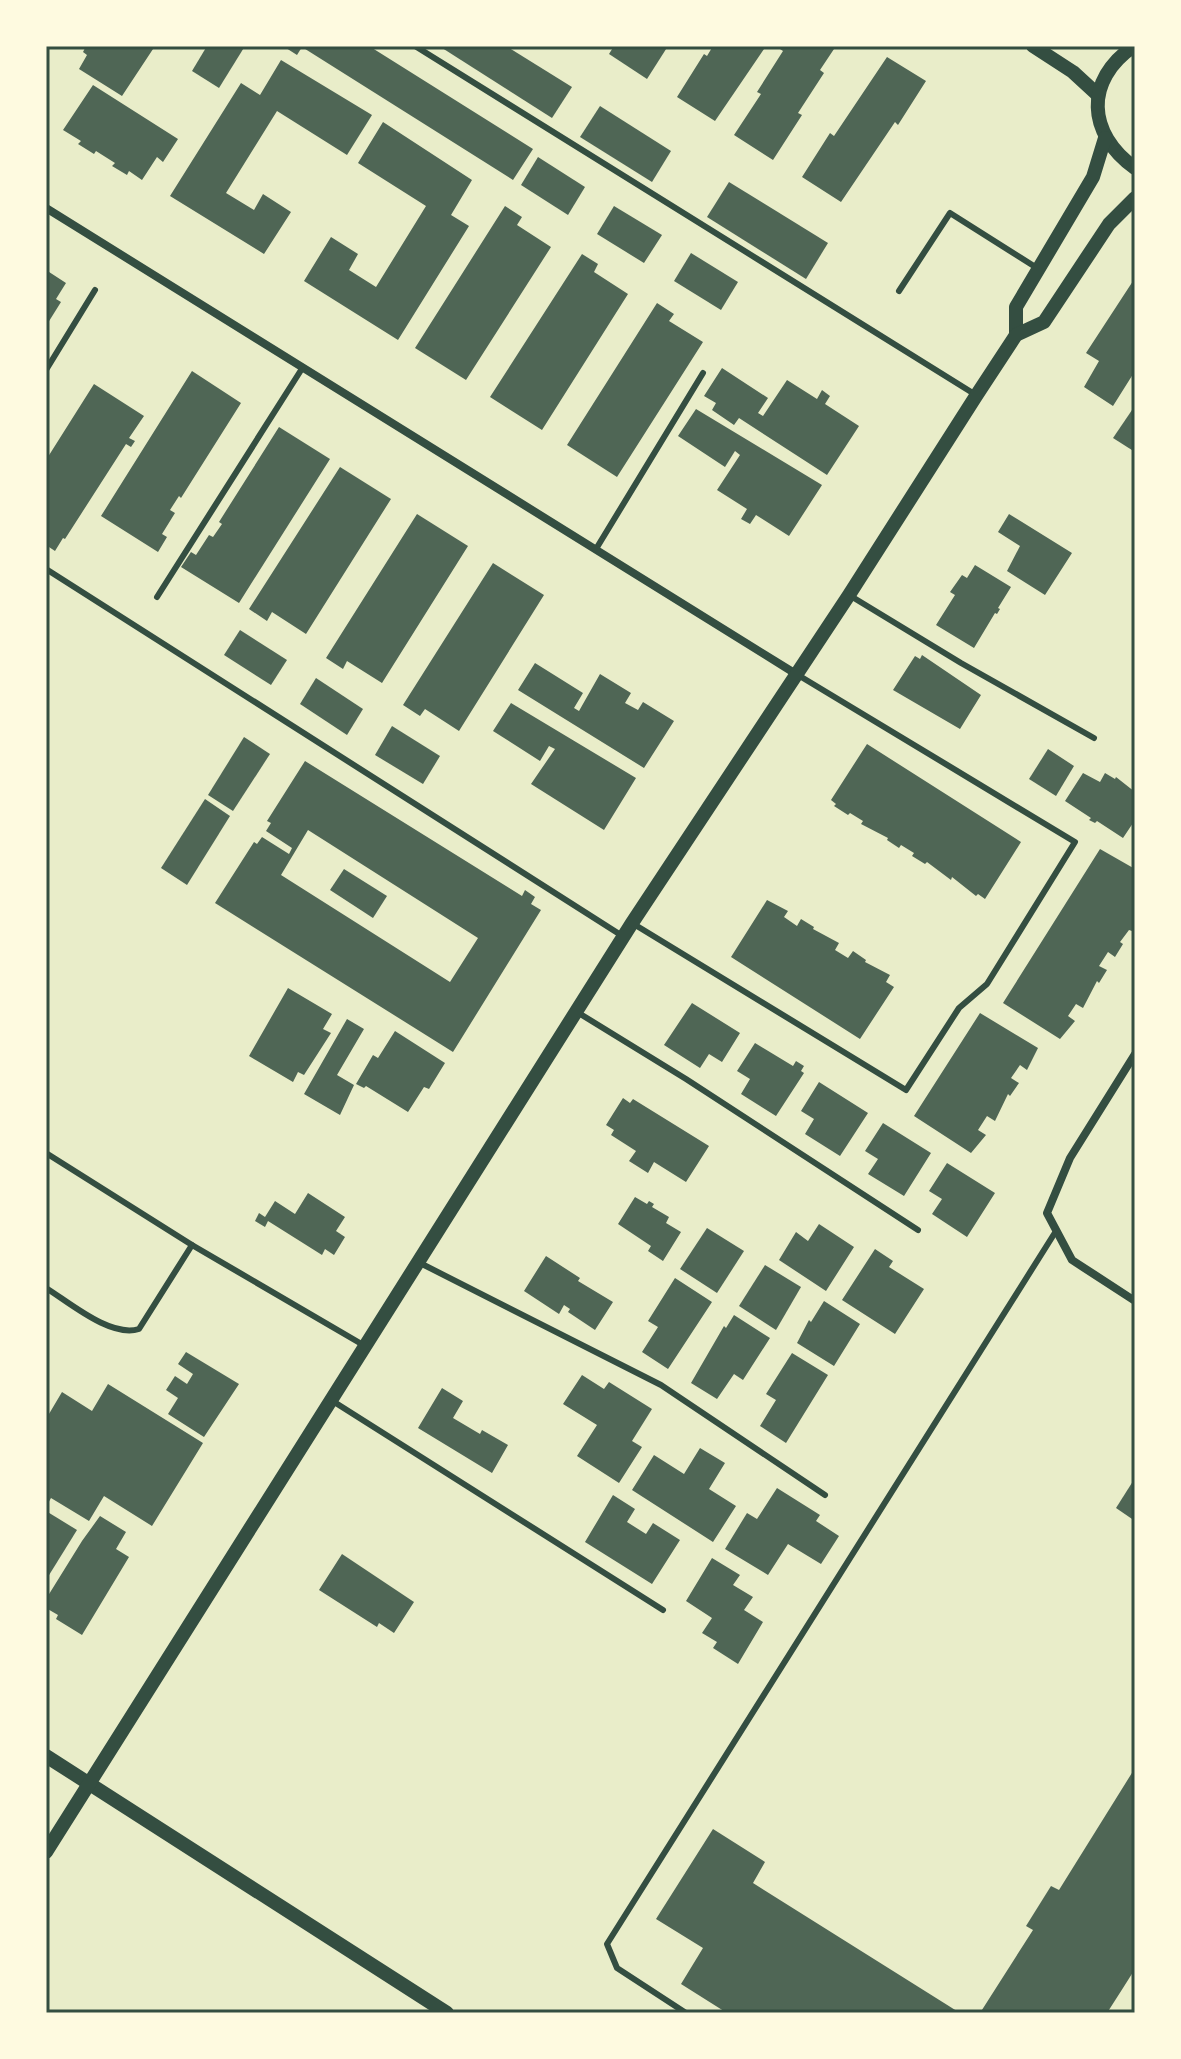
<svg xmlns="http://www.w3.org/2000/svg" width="1181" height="2059" font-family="Manrope,sans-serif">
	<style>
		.building { fill: #4f6655; fill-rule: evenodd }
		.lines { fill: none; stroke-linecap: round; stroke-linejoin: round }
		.service { stroke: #344e41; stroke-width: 6 }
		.minor { stroke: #344e41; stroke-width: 8 }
		.tertiary { stroke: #344e41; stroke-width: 14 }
		.neatline { fill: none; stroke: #344e41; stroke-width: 3 }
	</style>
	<rect width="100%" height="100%" fill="#e9edc9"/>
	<g class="building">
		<polygon points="86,46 155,46 122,96 79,69 87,55 83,52"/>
		<polygon points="207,46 245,46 219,88 192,71"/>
		<polygon points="288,46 369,46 533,149 513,180 302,47 297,55 286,48"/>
		<polygon points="439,46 506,46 572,87 552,118"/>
		<polygon points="614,46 668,46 647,79 609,54"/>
		<polygon points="713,46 766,46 715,121 677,97 704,54 707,56"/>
		<polygon points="782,46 836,46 820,70 824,73 798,113 802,115 773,160 734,135 761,94 757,92 783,51 780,49"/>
		<polygon points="887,57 926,81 898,125 895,122 841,202 802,177 830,133 834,136"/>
		<polygon points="281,60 372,115 347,155 277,111 226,193 254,210 263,194 291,212 264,254 170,196 241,83 260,95"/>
		<polygon points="93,85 178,139 163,162 157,157 142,180 129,171 127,175 112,166 115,163 96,151 94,154 78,144 81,141 63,130"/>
		<polygon points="600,106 671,151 652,182 580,137"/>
		<polygon points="383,122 472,180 451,215 469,226 398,340 304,281 331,237 358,254 349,270 376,287 426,206 358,163"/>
		<polygon points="538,157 585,187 568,215 521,185"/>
		<polygon points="729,182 828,243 806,279 707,217"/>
		<polygon points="505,206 522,217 517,225 551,247 466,380 415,348"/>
		<polygon points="614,206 662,235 644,263 597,234"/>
		<polygon points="691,253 738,282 721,310 674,281"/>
		<polygon points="582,254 598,264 594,272 628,294 542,430 490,397"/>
		<polygon points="46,270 66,283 56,299 61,302 46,326"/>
		<polygon points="1133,281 1135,282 1135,371 1113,406 1084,387 1099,361 1086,353"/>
		<polygon points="657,303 674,314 669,321 703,342 617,477 567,445"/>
		<polygon points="722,368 768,398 758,413 763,416 787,380 817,399 822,390 830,396 825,404 859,426 827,475 739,418 734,425 712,410 716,403 704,396"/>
		<polygon points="192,371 241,403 181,498 179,496 170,510 175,513 162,534 167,537 158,552 101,516"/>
		<polygon points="94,384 144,416 129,438 135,441 131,447 126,444 65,539 63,538 55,551 46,545 46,460"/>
		<polygon points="696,409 822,485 789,536 756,515 750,524 741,519 747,509 717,490 740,455 735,451 725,467 678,436"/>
		<polygon points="1132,410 1135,412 1135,452 1113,438"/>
		<polygon points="279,427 330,459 239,603 181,567 191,552 196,555 209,535 213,537 222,524 219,522"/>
		<polygon points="340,467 391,499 306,634 272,612 267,621 249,609"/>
		<polygon points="417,514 468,546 382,683 347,661 343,669 326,658"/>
		<polygon points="1009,514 1072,553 1045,595 1007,571 1020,546 998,532"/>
		<polygon points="493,563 544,595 459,731 425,709 420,716 403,705"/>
		<polygon points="975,565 1011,587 998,608 1000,609 997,614 995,613 974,648 936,625 955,595 950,592 962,575 967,578"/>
		<polygon points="240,630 287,660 271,685 224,655"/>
		<polygon points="922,655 981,695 960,729 893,690 915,656 920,659"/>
		<polygon points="535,663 583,693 574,708 579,711 600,674 631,693 625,703 638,710 643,702 674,721 644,768 518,690"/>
		<polygon points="316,678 363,709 347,735 300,704"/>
		<polygon points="511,703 636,778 604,830 531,784 555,749 549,746 540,761 493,731"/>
		<polygon points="392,726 440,756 423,784 375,755"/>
		<polygon points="244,737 270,754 233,811 208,795"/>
		<polygon points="867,744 1021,842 985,899 978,894 976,896 952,877 951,880 927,862 925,864 912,856 914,853 901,845 899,848 887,840 888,838 861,824 863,821 850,813 848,815 834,806 836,804 831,800"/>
		<polygon points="1048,749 1074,766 1056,796 1029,779"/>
		<path d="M 305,761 L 522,896 L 525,890 L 535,897 L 531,904 L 541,910 L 453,1052 L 215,903 L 254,842 L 257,844 L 262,837 L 289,854 L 292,848 L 266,831 L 271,823 L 267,821 ZM 308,830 L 478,938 L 450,982 L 281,875 Z"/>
		<polygon points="1083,773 1100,782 1105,773 1115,779 1116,777 1135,792 1135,820 1123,838 1097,821 1095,823 1089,820 1091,818 1065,801"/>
		<polygon points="205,799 230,816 187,885 161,868"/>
		<polygon points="1100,849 1135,869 1135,911 1133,914 1135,916 1135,926 1132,931 1129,930 1120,942 1123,944 1115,957 1108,952 1099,966 1107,970 1099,983 1097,981 1083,1008 1076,1004 1068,1016 1075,1021 1060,1039 1003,1003"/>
		<polygon points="344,869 387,896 373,918 330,890"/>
		<polygon points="767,900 788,911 784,917 797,926 801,919 814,927 813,929 839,943 835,950 848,958 853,951 866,960 865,962 890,975 886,982 894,987 860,1039 731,957"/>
		<polygon points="288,988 332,1014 323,1029 331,1033 304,1075 298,1072 293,1082 249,1056"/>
		<polygon points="692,1003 740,1033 722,1062 709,1054 700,1068 664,1045"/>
		<polygon points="980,1013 1038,1048 1027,1070 1020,1065 1011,1078 1019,1083 1010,1096 1008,1094 995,1121 987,1116 978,1130 986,1135 971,1153 914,1116"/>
		<polygon points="347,1019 364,1029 337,1075 354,1085 340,1115 304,1094"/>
		<polygon points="395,1031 445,1063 429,1089 424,1087 408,1112 366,1086 364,1088 356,1084 373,1055 378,1058"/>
		<polygon points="755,1043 793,1066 796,1061 804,1066 801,1071 804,1073 776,1116 741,1094 750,1079 737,1071"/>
		<polygon points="819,1082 868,1113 840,1156 805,1134 814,1119 801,1111"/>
		<polygon points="623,1098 630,1103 633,1099 709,1146 686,1182 654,1162 648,1173 629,1161 636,1151 611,1135 614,1130 606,1125"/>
		<polygon points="883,1123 931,1153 904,1196 868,1174 878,1159 865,1151"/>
		<polygon points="947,1163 995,1193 967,1237 932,1214 942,1199 929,1191"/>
		<polygon points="308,1193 345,1217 336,1231 345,1237 334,1255 325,1249 322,1255 268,1221 265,1227 255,1221 259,1213 265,1217 275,1201 295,1214"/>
		<polygon points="635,1197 647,1204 649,1201 654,1204 652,1207 669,1217 666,1223 681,1232 663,1261 648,1251 651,1246 618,1224"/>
		<polygon points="819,1224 854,1247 826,1291 779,1260 796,1232 808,1241"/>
		<polygon points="707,1228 744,1251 717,1293 680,1269"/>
		<polygon points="875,1249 893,1261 889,1267 924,1289 895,1334 842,1300"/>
		<polygon points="546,1256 580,1278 578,1281 613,1302 595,1330 568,1312 570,1309 564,1305 559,1314 524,1291"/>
		<polygon points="765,1265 801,1287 776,1330 739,1306"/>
		<polygon points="675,1278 712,1302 668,1369 642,1352 658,1327 648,1321"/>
		<polygon points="824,1301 860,1324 834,1366 797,1343 809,1320 811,1322"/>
		<polygon points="734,1315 770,1338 743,1380 734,1374 717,1399 691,1383 724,1326 726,1328"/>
		<polygon points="186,1352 239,1384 204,1437 168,1414 178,1398 166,1390 175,1376 187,1384 193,1374 178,1364"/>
		<polygon points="792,1353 828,1375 786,1443 760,1426 776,1400 766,1394"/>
		<polygon points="582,1375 604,1389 609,1382 652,1409 632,1441 642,1447 619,1483 577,1456 597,1425 563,1404"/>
		<polygon points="108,1384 203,1443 152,1526 104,1496 89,1521 51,1498 46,1507 46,1419 62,1392 92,1411"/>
		<polygon points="442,1388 463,1401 453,1418 480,1434 482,1430 508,1445 492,1473 418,1428"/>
		<polygon points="700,1448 725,1463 709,1489 736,1506 713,1542 632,1490 654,1455 684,1474"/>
		<polygon points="1135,1478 1135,1521 1116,1508"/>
		<polygon points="777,1488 820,1515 816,1521 839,1536 821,1564 788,1544 768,1575 725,1549 747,1513 757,1519"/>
		<polygon points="613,1495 635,1509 627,1522 646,1534 653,1523 680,1540 652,1584 585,1542"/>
		<polygon points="46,1511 77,1530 46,1580"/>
		<polygon points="100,1516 126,1532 116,1549 129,1557 82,1635 56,1619 58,1615 46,1608 46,1599 82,1541"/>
		<polygon points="342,1554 414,1602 394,1633 379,1623 377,1627 319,1590"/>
		<polygon points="712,1558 740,1575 733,1585 753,1597 744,1610 763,1622 738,1664 713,1648 717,1642 702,1633 712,1618 686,1601"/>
		<polygon points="1135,1768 1135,1969 1123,1988 1107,2013 980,2013 1033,1930 1026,1926 1051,1886 1059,1890"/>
		<polygon points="713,1829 765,1862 753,1883 960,2013 727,2013 681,1984 703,1948 656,1919"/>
	</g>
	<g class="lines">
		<g class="service">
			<polyline points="415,46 976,395"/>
			<polyline points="899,291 950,213 1037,268"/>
			<polyline points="46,370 95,290"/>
			<polyline points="596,549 703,373"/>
			<polyline points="46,569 624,937"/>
			<polyline points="849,595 961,663 1094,738"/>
			<polyline points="157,597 303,367"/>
			<polyline points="632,923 906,1090 959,1008 987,984 1075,842 798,675"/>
			<polyline points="577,1012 686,1079 918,1230"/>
			<polyline points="46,1153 192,1245 365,1346"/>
			<polyline points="418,1262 661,1385 825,1495"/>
			<path d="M 46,1288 C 70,1303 111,1338 139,1329 L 192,1245"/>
			<polyline points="331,1400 663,1610"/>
			<polyline points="686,2013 617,1968 607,1944 1056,1231"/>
		</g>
		<g class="minor">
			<polyline points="46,208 796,674"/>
			<polyline points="1135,1054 1070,1158 1047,1213 1072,1260 1135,1301"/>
		</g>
		<g class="tertiary">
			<polyline points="1033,46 1073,72 1098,95"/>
			<path d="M 1134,46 C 1084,80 1087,134 1135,168"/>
			<polyline points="1016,335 1016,307 1093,177 1105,138"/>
			<polyline points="46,1756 447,2013"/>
			<polyline points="46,1852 632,923 849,595 976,396 1016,335 1044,322 1109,224 1135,198"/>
		</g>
	</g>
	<rect width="1181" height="2059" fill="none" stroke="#fefae0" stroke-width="96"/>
	<rect x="48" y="48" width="1085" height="1963" class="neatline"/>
</svg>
